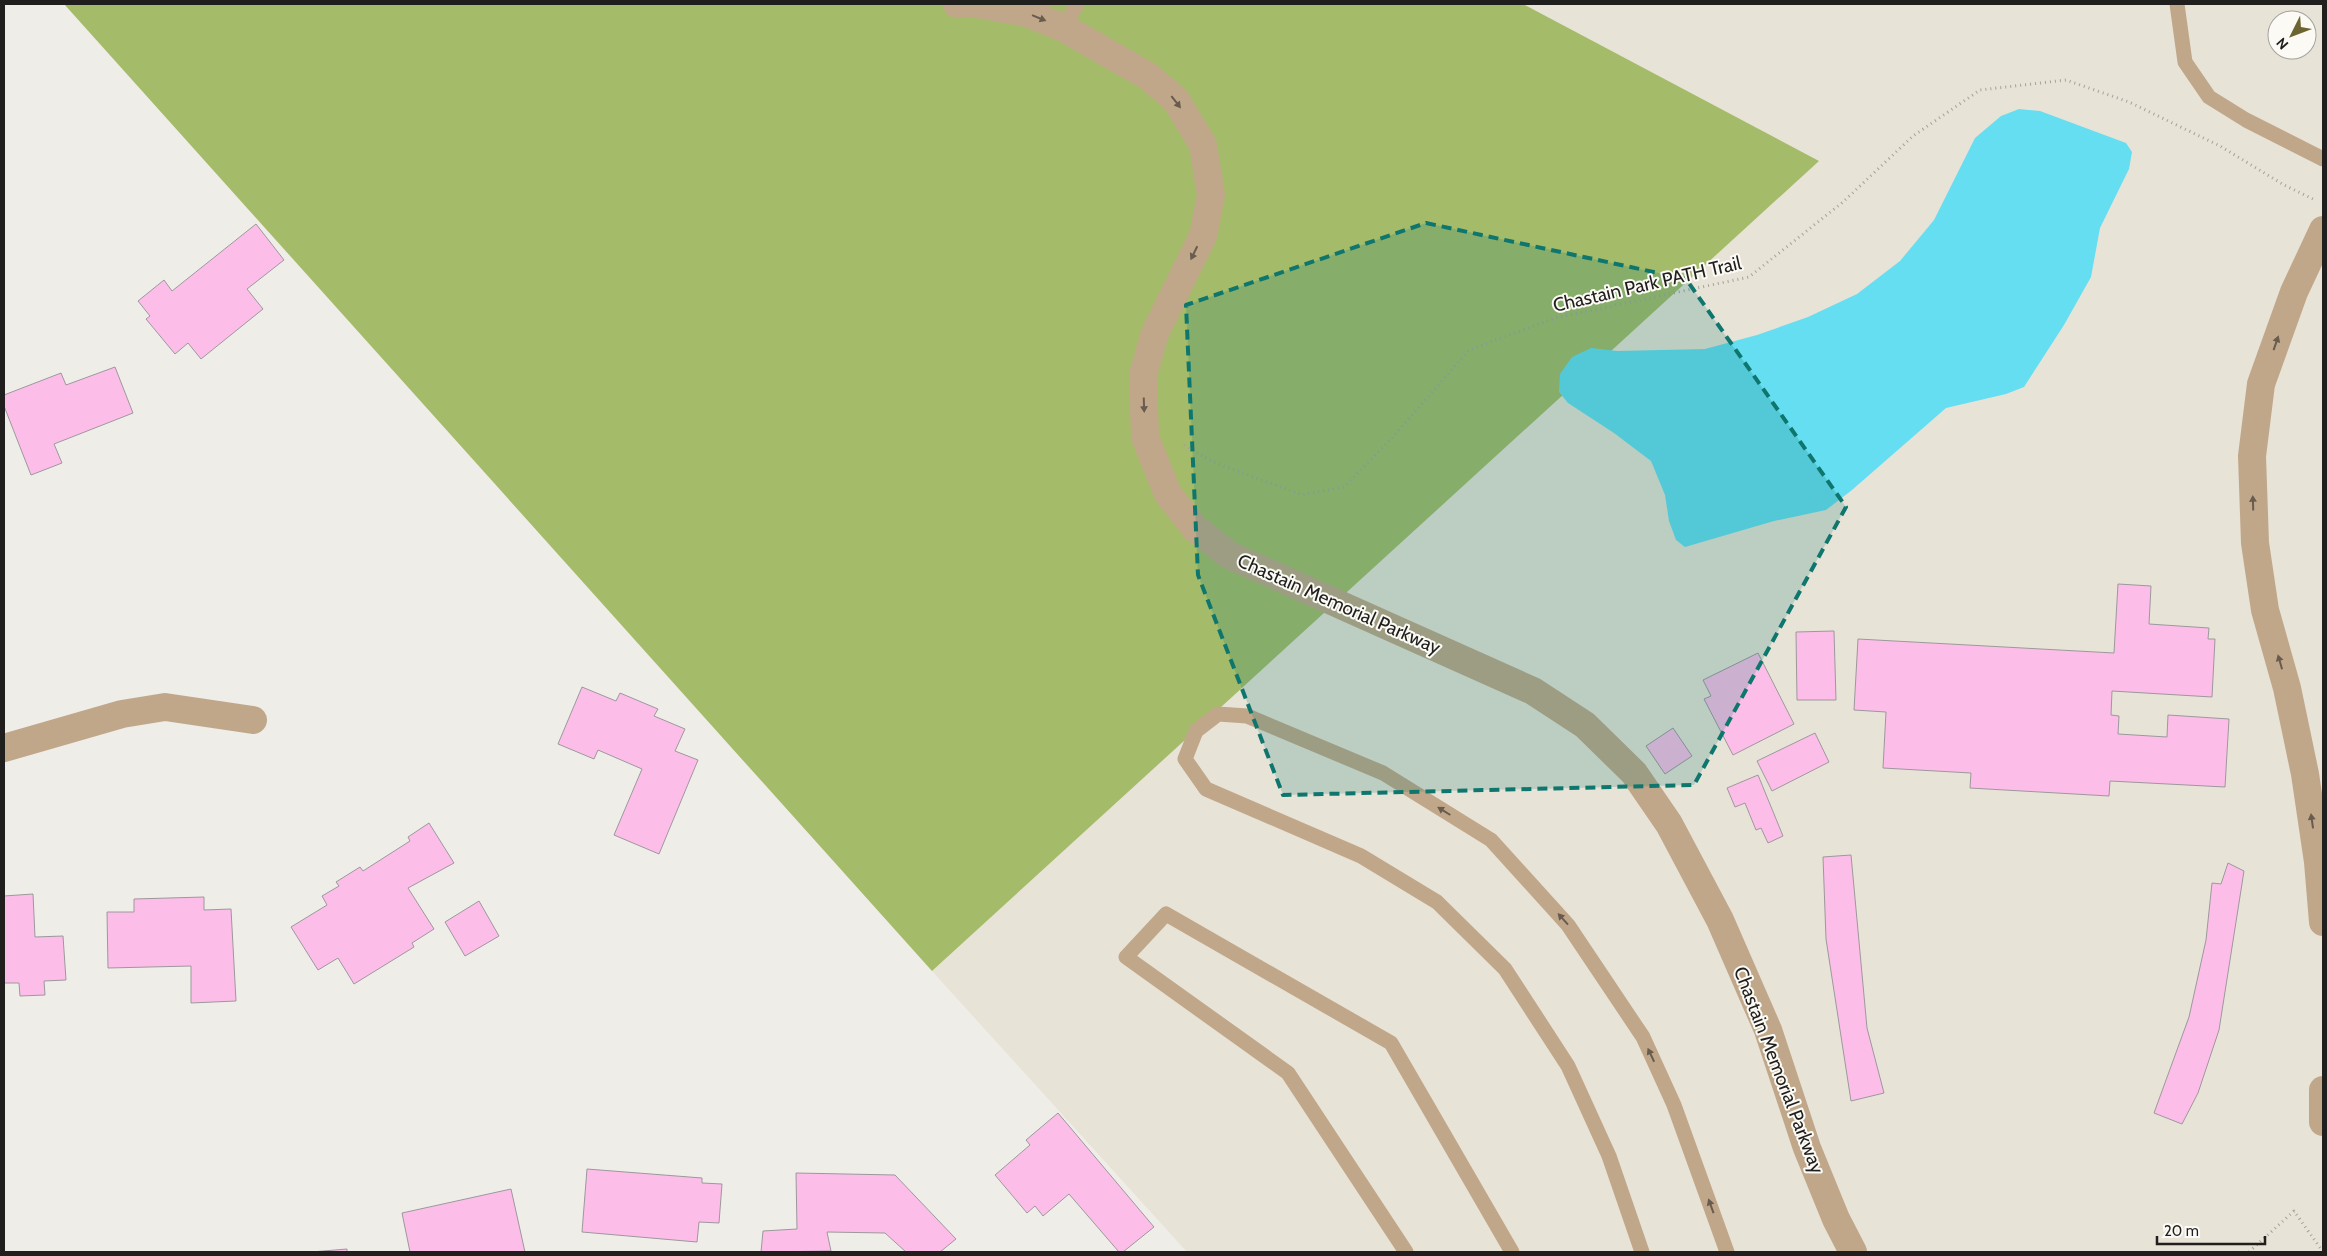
<svg xmlns="http://www.w3.org/2000/svg" width="2327" height="1256" font-family="Cabin,sans-serif">
	<style>
		.built { fill: #e8e3d7; fill-rule: evenodd }
		.forest { fill: #a4bb69 }
		.water { fill: #65def2 }
		.building { fill: #fcbee9; stroke: #9d989c }
		.lines { fill: none; stroke-linecap: round; stroke-linejoin: round }
		.path { stroke: #a4a29e; stroke-width: 3; stroke-dasharray: 1 4; stroke-linecap: butt }
		.service { stroke: #c1a78a; stroke-width: 15 }
		.minor { stroke: #c1a78a; stroke-width: 28 }
		.oneway { fill: #685c4e }
		.marked { fill: #0f766e; fill-opacity: 0.2; stroke: #0f766e; stroke-width: 4; stroke-dasharray: 10 6; stroke-linejoin: round }
		.labels { text-anchor: middle; dominant-baseline: central; stroke-width: 4; stroke-linejoin: round; paint-order: stroke }
		.street-label { font-size: 19px; fill: #201f1d; stroke: #fcfaf5 }
	</style>
	<rect width="100%" height="100%" fill="#efede8"/>
	<path class="built" d="M 1523,4 L 2323,4 L 2323,1252 L 1187,1252 L 932,971 L 1818,161 ZM 2277,20 L 2307,20 L 2307,50 L 2277,50 Z"/>
	<polygon class="forest" points="64,4 1523,4 1819,161 932,971"/>
	<polygon class="water" points="2019,109 2040,111 2126,143 2132,152 2129,169 2100,228 2091,277 2064,325 2024,387 2006,394 1946,408 1852,490 1826,510 1774,521 1685,547 1676,540 1669,521 1665,495 1651,461 1614,433 1568,403 1559,392 1560,374 1572,357 1591,348 1617,351 1705,349 1757,335 1808,317 1857,294 1900,261 1934,220 1975,138 2001,116"/>
	<g class="building">
		<polygon points="256,224 284,260 247,289 263,309 201,359 188,343 175,354 146,319 150,316 138,301 164,280 172,291"/>
		<polygon points="115,367 133,413 54,444 62,463 31,475 4,406 4,395 61,373 66,385"/>
		<polygon points="2118,584 2151,586 2149,624 2209,628 2208,639 2215,639 2212,697 2112,691 2111,715 2119,716 2118,734 2167,737 2168,715 2229,719 2225,787 2110,781 2109,796 1970,788 1971,773 1883,768 1886,712 1854,710 1858,639 2114,653"/>
		<polygon points="1834,631 1836,700 1797,700 1796,632"/>
		<polygon points="1758,653 1794,724 1733,755 1704,699 1711,696 1703,680"/>
		<polygon points="582,687 616,701 620,693 658,709 654,716 685,729 675,751 698,760 659,854 614,835 642,769 598,750 594,759 558,744"/>
		<polygon points="1673,728 1692,756 1665,774 1646,746"/>
		<polygon points="1815,733 1829,762 1772,791 1757,761"/>
		<polygon points="1758,775 1783,836 1768,843 1761,828 1756,830 1745,803 1735,807 1727,788"/>
		<polygon points="429,823 454,863 408,888 434,929 412,943 414,947 354,984 338,958 318,970 291,927 327,905 322,896 339,886 336,882 360,867 363,871 410,841 408,837"/>
		<polygon points="1851,855 1867,1028 1884,1093 1851,1101 1826,939 1823,857"/>
		<polygon points="2228,863 2244,871 2219,1030 2198,1093 2182,1124 2154,1113 2189,1017 2206,940 2212,883 2221,884"/>
		<polygon points="33,894 35,937 63,936 66,980 44,981 45,995 20,996 19,983 4,983 4,896"/>
		<polygon points="204,897 204,910 231,909 236,1001 191,1003 191,966 108,968 107,912 134,912 134,899"/>
		<polygon points="479,901 499,936 465,956 445,922"/>
		<polygon points="1058,1113 1154,1227 1123,1252 1119,1252 1069,1194 1043,1216 1035,1206 1027,1213 995,1175 1030,1145 1026,1140"/>
		<polygon points="587,1169 702,1178 702,1183 722,1184 719,1223 699,1222 697,1242 582,1232"/>
		<polygon points="796,1173 895,1175 956,1239 940,1252 906,1252 885,1233 827,1232 831,1251 761,1252 763,1231 797,1229"/>
		<polygon points="511,1189 525,1252 410,1252 402,1213"/>
		<polygon points="347,1249 347,1252 311,1252"/>
	</g>
	<g class="lines">
		<g class="path">
			<polyline points="1184,445 1213,462 1302,495 1344,487 1392,438 1469,350 1555,318 1749,277 1843,202 1913,136 1980,90 2066,80 2129,102 2220,146 2284,185 2313,199"/>
			<polyline points="2249,1252 2294,1211 2323,1252"/>
		</g>
		<g class="service">
			<polyline points="2177,4 2185,62 2209,97 2246,120 2323,159"/>
			<polyline points="1064,28 1077,4"/>
			<polyline points="1406,1252 1288,1073 1126,957 1166,914 1391,1043 1512,1252"/>
			<polyline points="1642,1252 1609,1156 1568,1066 1505,969 1437,902 1361,856 1206,789 1185,759 1196,731 1218,714 1247,716 1383,773 1491,840 1568,925 1643,1037 1674,1105 1727,1252"/>
		</g>
		<g class="minor">
			<polyline points="957,4 977,4 1027,13 1064,28 1148,76 1176,100 1203,145 1211,195 1203,236 1155,333 1143,375 1145,437 1168,494 1195,528 1229,555 1533,691 1585,725 1634,773 1669,824 1720,920 1768,1030 1807,1148 1836,1219 1853,1252"/>
			<polyline points="2323,230 2294,292 2261,384 2252,456 2255,543 2265,610 2287,688 2305,774 2318,862 2323,922"/>
			<polyline points="4,748 122,714 165,707 253,720"/>
			<polyline points="2323,1090 2323,1122"/>
		</g>
	</g>
	<defs><path id="oneway-solid" d="M-6-.8H1V-3.2L6.5 0L1 3.2V.8H-6Z" transform="scale(1.25)"/></defs>
	<g class="oneway">
		<use href="#oneway-solid" transform="translate(1039 18) rotate(22)"/>
		<use href="#oneway-solid" transform="translate(1176 102) rotate(52)"/>
		<use href="#oneway-solid" transform="translate(1194 253) rotate(116)"/>
		<use href="#oneway-solid" transform="translate(2276 343) rotate(-71)"/>
		<use href="#oneway-solid" transform="translate(1144 405) rotate(88)"/>
		<use href="#oneway-solid" transform="translate(2253 503) rotate(-92)"/>
		<use href="#oneway-solid" transform="translate(2280 662) rotate(-106)"/>
		<use href="#oneway-solid" transform="translate(1444 811) rotate(-148)"/>
		<use href="#oneway-solid" transform="translate(2312 821) rotate(-98)"/>
		<use href="#oneway-solid" transform="translate(1563 919) rotate(-132)"/>
		<use href="#oneway-solid" transform="translate(1651 1055) rotate(-115)"/>
		<use href="#oneway-solid" transform="translate(1711 1206) rotate(-110)"/>
	</g>
	<path class="marked" d="M 1426,223 L 1686,279 L 1846,507 L 1694,785 L 1283,795 L 1198,575 L 1186,305 Z"/>
	<g class="labels">
		<g class="street-label">
			<text transform="translate(1647 284) rotate(-13)">Chastain Park PATH Trail</text>
			<text transform="translate(1339 604) rotate(24)">Chastain Memorial Parkway</text>
			<text transform="translate(1779 1070) rotate(69)">Chastain Memorial Parkway</text>
		</g>
	</g>
	<rect width="2327" height="1256" fill="none" stroke="#201f1d" stroke-width="10"/>
	<g transform="translate(2292 35) rotate(228)"><circle r="24" fill="#fcfaf5" stroke="#a4a29f"/>
	<path d="M0-4L9 19L0 12L-9 19Z" fill="#6c6532"/>
	<text y="-8" font-size="14" font-weight="bold" text-anchor="middle" fill="#201f1d">N</text>
	</g>
	<path d="M2157 1236v8h108v-8" fill="none" stroke="#201f1d" stroke-width="2.5"/>
	<text x="2164" y="1236" font-size="15" fill="#201f1d" stroke="#fcfaf5" stroke-width="4" paint-order="stroke">20 m</text>
</svg>
